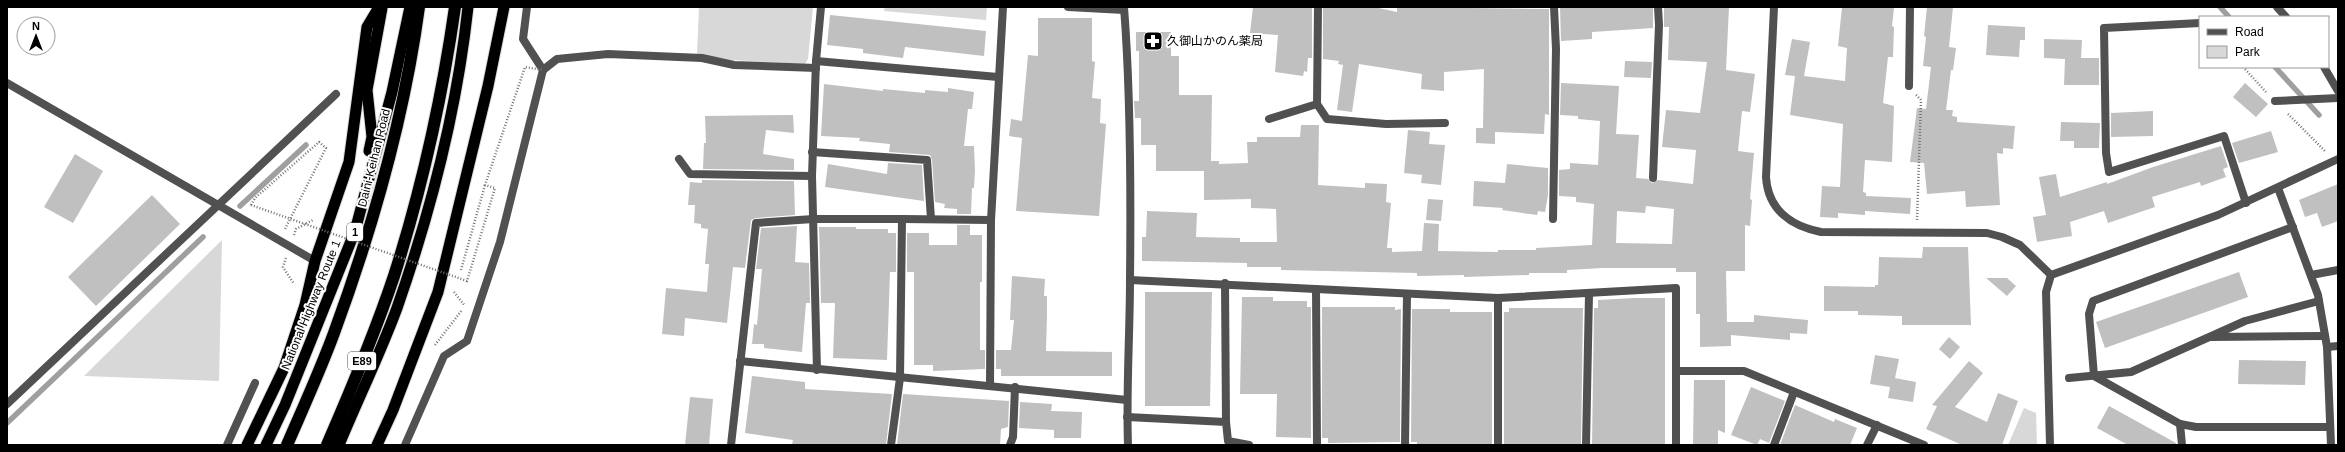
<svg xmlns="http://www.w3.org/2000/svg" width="2345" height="452" font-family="Arial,'Noto Sans JP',sans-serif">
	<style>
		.green { fill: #d8d8d8 }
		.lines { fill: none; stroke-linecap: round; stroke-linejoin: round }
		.stream { stroke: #9f9f9f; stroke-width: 5.5 }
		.building { fill: #c0c0c0; fill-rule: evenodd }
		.trunk-casing { stroke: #dbdbdb; stroke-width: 13 }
		.motorway-casing { stroke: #dbdbdb; stroke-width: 14 }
		.path { stroke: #737373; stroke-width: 2.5; stroke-dasharray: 1 2; stroke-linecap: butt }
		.service { stroke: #515151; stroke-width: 8 }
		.minor { stroke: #515151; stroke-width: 8 }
		.tertiary { stroke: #515151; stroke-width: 8 }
		.trunk { stroke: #000; stroke-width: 11 }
		.motorway { stroke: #000; stroke-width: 12 }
		.path-bridge { stroke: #737373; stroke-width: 2.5; stroke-dasharray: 1 2; stroke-linecap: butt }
		.labels { text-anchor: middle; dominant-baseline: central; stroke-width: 4; stroke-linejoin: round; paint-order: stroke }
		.shield { fill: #fff; stroke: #4c4c4c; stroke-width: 1 }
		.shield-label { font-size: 11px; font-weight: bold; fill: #000 }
		.poi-label { font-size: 12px; fill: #000; stroke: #fff; text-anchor: start }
		.street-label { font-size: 12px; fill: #000; stroke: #fff }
	</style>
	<rect width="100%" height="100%" fill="#fff"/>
	<g class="green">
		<polygon points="699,7 813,7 808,59 805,64 731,60 697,54"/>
		<polygon points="885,7 987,7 986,20 884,11"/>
		<polygon points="222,240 219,381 84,376"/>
		<polygon points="2024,408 2036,413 2037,445 2008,445"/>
	</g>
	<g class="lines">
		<g class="stream">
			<polyline points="2220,7 2229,17"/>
			<polyline points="2275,67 2319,115"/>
			<polyline points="240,206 306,145"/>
			<polyline points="7,423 203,237"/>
		</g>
	</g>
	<g class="building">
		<polygon points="1253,7 1312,7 1312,58 1308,58 1307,72 1304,71 1303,76 1275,72 1278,35 1250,33"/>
		<polygon points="1323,7 1374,7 1397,12 1397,7 1549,9 1549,115 1545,114 1544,134 1495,132 1495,144 1476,143 1476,128 1483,128 1484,69 1444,72 1444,91 1421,89 1422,74 1359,64 1352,112 1337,110 1343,65 1338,64 1339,61 1323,59"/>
		<polygon points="1567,7 1653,7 1653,28 1592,32 1592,39 1561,41 1560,8"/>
		<path d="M 1664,7 L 1729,7 L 1726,70 L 1755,74 L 1750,112 L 1742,111 L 1738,151 L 1754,153 L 1750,199 L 1752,200 L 1750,226 L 1745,225 L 1745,271 L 1726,271 L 1727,322 L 1754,322 L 1754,315 L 1808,320 L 1807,334 L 1790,333 L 1790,340 L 1731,335 L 1731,346 L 1700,347 L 1700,314 L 1696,314 L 1696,272 L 1676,272 L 1676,268 L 1603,268 L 1567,270 L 1567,273 L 1529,273 L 1529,275 L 1464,277 L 1464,275 L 1417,276 L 1417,273 L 1281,270 L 1281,267 L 1247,267 L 1247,263 L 1142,261 L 1142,237 L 1146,237 L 1147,211 L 1197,213 L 1196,237 L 1240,238 L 1240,242 L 1277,242 L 1276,209 L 1251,208 L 1251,199 L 1204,200 L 1204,171 L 1156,171 L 1156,145 L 1141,145 L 1141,118 L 1135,118 L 1134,101 L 1139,101 L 1139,51 L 1136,51 L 1136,32 L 1171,32 L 1171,56 L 1179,56 L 1179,95 L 1212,95 L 1211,161 L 1219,161 L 1219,164 L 1248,163 L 1247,142 L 1257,142 L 1257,137 L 1300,137 L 1301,125 L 1319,125 L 1318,185 L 1365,188 L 1365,183 L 1387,184 L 1386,202 L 1391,203 L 1387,248 L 1392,248 L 1392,252 L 1422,251 L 1424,223 L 1439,224 L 1438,251 L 1498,252 L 1498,250 L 1536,250 L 1536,248 L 1592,245 L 1594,204 L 1576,202 L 1576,197 L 1559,196 L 1559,170 L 1570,169 L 1570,163 L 1598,165 L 1600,121 L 1578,119 L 1578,116 L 1560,115 L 1561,83 L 1619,86 L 1616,134 L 1639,135 L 1636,178 L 1648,179 L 1652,183 L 1658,180 L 1693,184 L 1696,150 L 1662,147 L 1666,110 L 1700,113 L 1707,62 L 1668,60 L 1669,27 L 1664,27 ZM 1646,206 L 1674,209 L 1672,244 L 1616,243 L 1617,211 L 1645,213 Z"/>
		<polygon points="1842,7 1894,8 1892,26 1894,27 1893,57 1888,57 1883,103 1894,106 1892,162 1865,160 1863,192 1866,193 1866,196 1911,198 1910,214 1865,211 1865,215 1838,213 1838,218 1820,217 1822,186 1840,187 1843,124 1790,115 1795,76 1785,75 1792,39 1810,42 1804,76 1845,81 1847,48 1838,46"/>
		<polygon points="1927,7 1953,7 1949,47 1956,48 1953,70 1951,70 1946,110 1953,110 1952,116 1957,117 1957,122 2015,126 2013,149 2003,148 2003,154 1997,153 2000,205 1966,207 1965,191 1927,194 1924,163 1910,162 1917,108 1926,109 1931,67 1923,66 1926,37 1924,36"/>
		<polygon points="830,15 986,31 984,56 905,47 903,58 863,53 863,49 827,45"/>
		<polygon points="1038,18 1092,18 1092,61 1095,62 1092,98 1101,99 1100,123 1106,124 1099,216 1016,211 1022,138 1009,136 1011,119 1022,121 1028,55 1038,56"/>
		<polygon points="1988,25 2025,27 2025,40 2020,40 2019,57 1986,55"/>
		<polygon points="2044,39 2082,40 2081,58 2099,58 2099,85 2064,85 2065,59 2044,58"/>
		<polygon points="1625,61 1652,62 1651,78 1624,77"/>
		<polygon points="2245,83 2268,104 2256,117 2233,97"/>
		<polygon points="824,84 883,91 883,89 925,93 925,90 948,92 948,88 974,92 972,109 968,109 964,146 974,146 975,171 974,188 972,188 971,214 957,214 957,209 944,208 945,204 935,202 932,160 930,155 889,152 890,144 859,141 860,138 821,136"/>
		<polygon points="2153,111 2153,136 2111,137 2111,113"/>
		<polygon points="793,115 794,133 766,130 763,154 794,159 794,170 703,169 704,143 706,143 705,116"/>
		<polygon points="2061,122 2100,123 2099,148 2074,148 2074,141 2060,141"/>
		<polygon points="1408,130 1430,132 1429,144 1445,145 1441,185 1421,183 1422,175 1404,173"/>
		<polygon points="2271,131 2278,152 2239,163 2232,143"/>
		<polygon points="2221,146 2228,167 2223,169 2226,177 2201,186 2200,182 2152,197 2155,207 2108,223 2104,211 2070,222 2072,236 2037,242 2033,217 2046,215 2039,177 2056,174 2060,197 2107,182 2107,184 2153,167"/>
		<polygon points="75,154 103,171 73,223 44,207"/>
		<polygon points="888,163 922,165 924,201 825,187 828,164 887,174"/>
		<polygon points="1507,164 1548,168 1548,195 1545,212 1538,211 1537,215 1502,210 1503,208 1473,206 1474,181 1505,183"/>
		<polygon points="702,180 794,181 795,215 756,218 751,220 745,268 733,267 727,323 685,318 684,336 662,334 666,288 707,292 709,264 705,264 708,229 701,228 701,224 694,223 695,205 688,205 690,182 702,183"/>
		<polygon points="2338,184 2338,221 2322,227 2317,213 2305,217 2299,200"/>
		<polygon points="152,195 180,224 96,306 68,277"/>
		<polygon points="1428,199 1443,200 1441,221 1426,220"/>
		<polygon points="957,225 970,225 970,235 982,235 982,282 980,282 980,350 985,350 985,369 933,371 933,365 914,365 914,272 907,272 907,233 929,233 929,245 957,245"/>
		<polygon points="797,226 795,262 809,263 810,303 806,303 802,352 764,348 764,344 752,344 754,324 757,325 762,269 756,269 761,228"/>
		<polygon points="819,227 856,227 856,229 888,229 888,233 896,233 896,272 890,272 887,360 833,358 835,303 821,303"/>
		<polygon points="1923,247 1968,247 1971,325 1902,325 1902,316 1858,315 1858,311 1824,311 1824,286 1875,287 1875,285 1878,285 1879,257 1922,258"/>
		<polygon points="2239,272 2248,297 2105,348 2096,322"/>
		<polygon points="1012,276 1045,279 1044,296 1047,296 1047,315 1046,351 1112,352 1112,376 1001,376 1001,369 996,369 996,350 1011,350 1014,320 1010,320"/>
		<polygon points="1986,278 2007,278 2016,286 2007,296"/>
		<polygon points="1145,292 1212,292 1210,406 1145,406"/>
		<polygon points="1242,297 1273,297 1273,301 1307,301 1307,307 1311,307 1311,438 1276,437 1277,394 1240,394"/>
		<polygon points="1634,298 1665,298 1665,445 1592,445 1594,308 1598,308 1598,300"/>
		<polygon points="1322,307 1395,307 1395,310 1401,309 1400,442 1328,443 1328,438 1322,438"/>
		<polygon points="1509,308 1583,308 1581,445 1504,445 1504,312 1509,312"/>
		<polygon points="1412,309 1450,309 1450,312 1492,312 1492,445 1417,445 1417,442 1411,442"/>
		<polygon points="1949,337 1960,347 1950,359 1939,349"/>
		<polygon points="1875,355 1899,359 1895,378 1916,382 1913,402 1888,398 1890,387 1870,384"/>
		<polygon points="2239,360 2306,361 2305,385 2238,384"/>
		<polygon points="1969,361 1983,373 1955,407 1987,422 1998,393 2018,401 2002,445 1962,445 1926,429 1937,406 1932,405"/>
		<polygon points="752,376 805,382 805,389 892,394 886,445 792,445 793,440 745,433"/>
		<polygon points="1694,380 1725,380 1725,433 1718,430 1718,445 1693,445"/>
		<polygon points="1751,387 1785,401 1769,443 1760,439 1757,445 1731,435"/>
		<polygon points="903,394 1009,401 1008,427 1001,429 1000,445 897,445"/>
		<polygon points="690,397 713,399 709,445 685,445"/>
		<polygon points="1020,402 1052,404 1051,411 1082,412 1081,438 1054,438 1054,430 1019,428"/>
		<polygon points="1795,405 1834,422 1835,419 1857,428 1850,445 1780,445"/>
		<polygon points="2109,406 2176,443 2176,445 2128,445 2097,428"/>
	</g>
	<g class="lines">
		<g class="trunk-casing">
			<g id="trunk">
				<polyline points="369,151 372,137 367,90 382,8"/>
				<polyline points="247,445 284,368 305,305 315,261 349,162 367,27 379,7"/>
				<polyline points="266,445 285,405 355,231 392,92 410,7"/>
				<path d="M 339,445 C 358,399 380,354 397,308 C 431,211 457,109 468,7"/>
				<polyline points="377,445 393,410 438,292 488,86 504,7"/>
			</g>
		</g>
		<g class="motorway-casing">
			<g id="motorway">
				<path d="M 287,445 C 303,408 320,371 334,333 C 373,227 404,118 419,7"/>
				<path d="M 327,445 C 351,390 375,333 394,276 C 422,188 442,98 455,7"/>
			</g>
		</g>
		<g class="path">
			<polyline points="2243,67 2266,92"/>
			<polyline points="1916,95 1921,100 1917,220"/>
			<polyline points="2288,114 2325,151"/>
			<polyline points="251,205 255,198 319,142 326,148 285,229"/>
			<polyline points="294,235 296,229 313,220"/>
			<polyline points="286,258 283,267 294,284"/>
			<polyline points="461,270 485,185"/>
			<polyline points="454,292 465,306"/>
			<polyline points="435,345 462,310"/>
		</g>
		<g class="service">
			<polyline points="2277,7 2286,17"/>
			<polyline points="2324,67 2338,91"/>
			<polyline points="2275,101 2338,98"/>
			<polyline points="2293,227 2093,301 2089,314 2094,376 2180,424 2196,427 2330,427"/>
			<polyline points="2311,275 2338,270"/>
			<polyline points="2212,337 2325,336"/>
			<polyline points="2327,347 2338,346"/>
			<polyline points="2069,378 2131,372 2245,321 2319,301"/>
			<polyline points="2180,424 2182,445"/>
		</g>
		<g class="minor">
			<polyline points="1068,7 1124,10"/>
			<path d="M 1124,7 C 1131,97 1131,189 1130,279 C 1130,334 1126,389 1128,445"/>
			<polyline points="1318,7 1317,104 1327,119 1386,124 1445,123"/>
			<polyline points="2200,23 2104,28 2106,153 2109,172 2224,136 2246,203"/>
			<polyline points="816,61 821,7"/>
			<polyline points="543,70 557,59 608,54 702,58 734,65 816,68"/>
			<polyline points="7,83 315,261"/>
			<polyline points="1909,86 1910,7"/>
			<polyline points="1269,119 1317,104"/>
			<polyline points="812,152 927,160 931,219"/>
			<polyline points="679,159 690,174 812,176"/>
			<polyline points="1653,178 1659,25 1658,7"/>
			<polyline points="2278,188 2318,295 2327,347 2331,445"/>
			<polyline points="902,219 991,220"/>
			<polyline points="1553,219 1556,49 1554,7"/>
			<polyline points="1130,280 1498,298 1676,288 1676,445"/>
			<polyline points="1225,283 1226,422"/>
			<polyline points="1316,289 1317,445"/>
			<polyline points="740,361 1127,400"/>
			<polyline points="817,370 812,176 816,61 998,77"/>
			<polyline points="1676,371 1744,371 1924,445"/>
			<polyline points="990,386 991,220 1003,7"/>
			<polyline points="7,404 336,94"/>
			<polyline points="1127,417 1226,422 1228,441 1249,445"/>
			<polyline points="227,445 255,383"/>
			<polyline points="405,445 444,356 467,341 500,242 543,70 523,39 527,7"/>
			<polyline points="731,445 756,223 813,219 902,219 900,378 891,445"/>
			<polyline points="1010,445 1013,437 1015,387"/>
			<polyline points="1405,445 1407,294"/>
			<polyline points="1498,445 1498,298"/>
			<polyline points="1586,445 1589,294"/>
			<polyline points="1774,445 1794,392"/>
			<polyline points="1867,445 1877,425"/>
		</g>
		<g class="tertiary">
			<path d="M 1774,7 L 1766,177 C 1768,210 1791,226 1821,232 L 1987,233 L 2002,237 L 2020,245 L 2051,275"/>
			<polyline points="2050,445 2046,292 2051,275 2218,215 2338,159"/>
		</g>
		<use href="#trunk" class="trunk"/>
		<use href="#motorway" class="motorway"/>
		<polyline class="path-bridge" points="251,205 467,281 495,188 485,185 525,67 543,70"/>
	</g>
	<defs>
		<g id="pharmacy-square" transform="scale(1)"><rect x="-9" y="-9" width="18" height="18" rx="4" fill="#000" stroke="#fff"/><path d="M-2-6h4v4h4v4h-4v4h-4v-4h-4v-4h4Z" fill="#fff"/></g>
	</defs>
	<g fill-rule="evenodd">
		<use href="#pharmacy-square" x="1153" y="41"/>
	</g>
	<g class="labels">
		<g class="shield">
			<rect x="347" y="223" width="16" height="18" rx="3"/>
			<rect x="348" y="352" width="28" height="18" rx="3"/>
		</g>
		<g class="shield-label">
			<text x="355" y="232">1</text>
			<text x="362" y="361">E89</text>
		</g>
		<g class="poi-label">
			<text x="1167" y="41">久御山かのん薬局</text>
		</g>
		<g class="street-label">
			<text transform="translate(374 158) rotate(-76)">Daini-Keihan Road</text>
			<text transform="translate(311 305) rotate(-68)">National Highway Route 1</text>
		</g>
	</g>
	<rect width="2345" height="452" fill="none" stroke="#000000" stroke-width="16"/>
	<rect x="2199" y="16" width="130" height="52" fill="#ffffff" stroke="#999999"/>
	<rect x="2207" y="29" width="20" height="6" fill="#515151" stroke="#999999"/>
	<text x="2235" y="36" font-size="12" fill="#000000">Road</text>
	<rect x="2207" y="46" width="20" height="12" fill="#d8d8d8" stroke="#999999"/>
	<text x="2235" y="56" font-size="12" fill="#000000">Park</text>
	<g transform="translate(36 36)"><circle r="19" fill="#ffffff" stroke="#999999"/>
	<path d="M0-3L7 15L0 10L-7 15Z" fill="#000000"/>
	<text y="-6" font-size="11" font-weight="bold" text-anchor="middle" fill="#000000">N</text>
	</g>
</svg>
